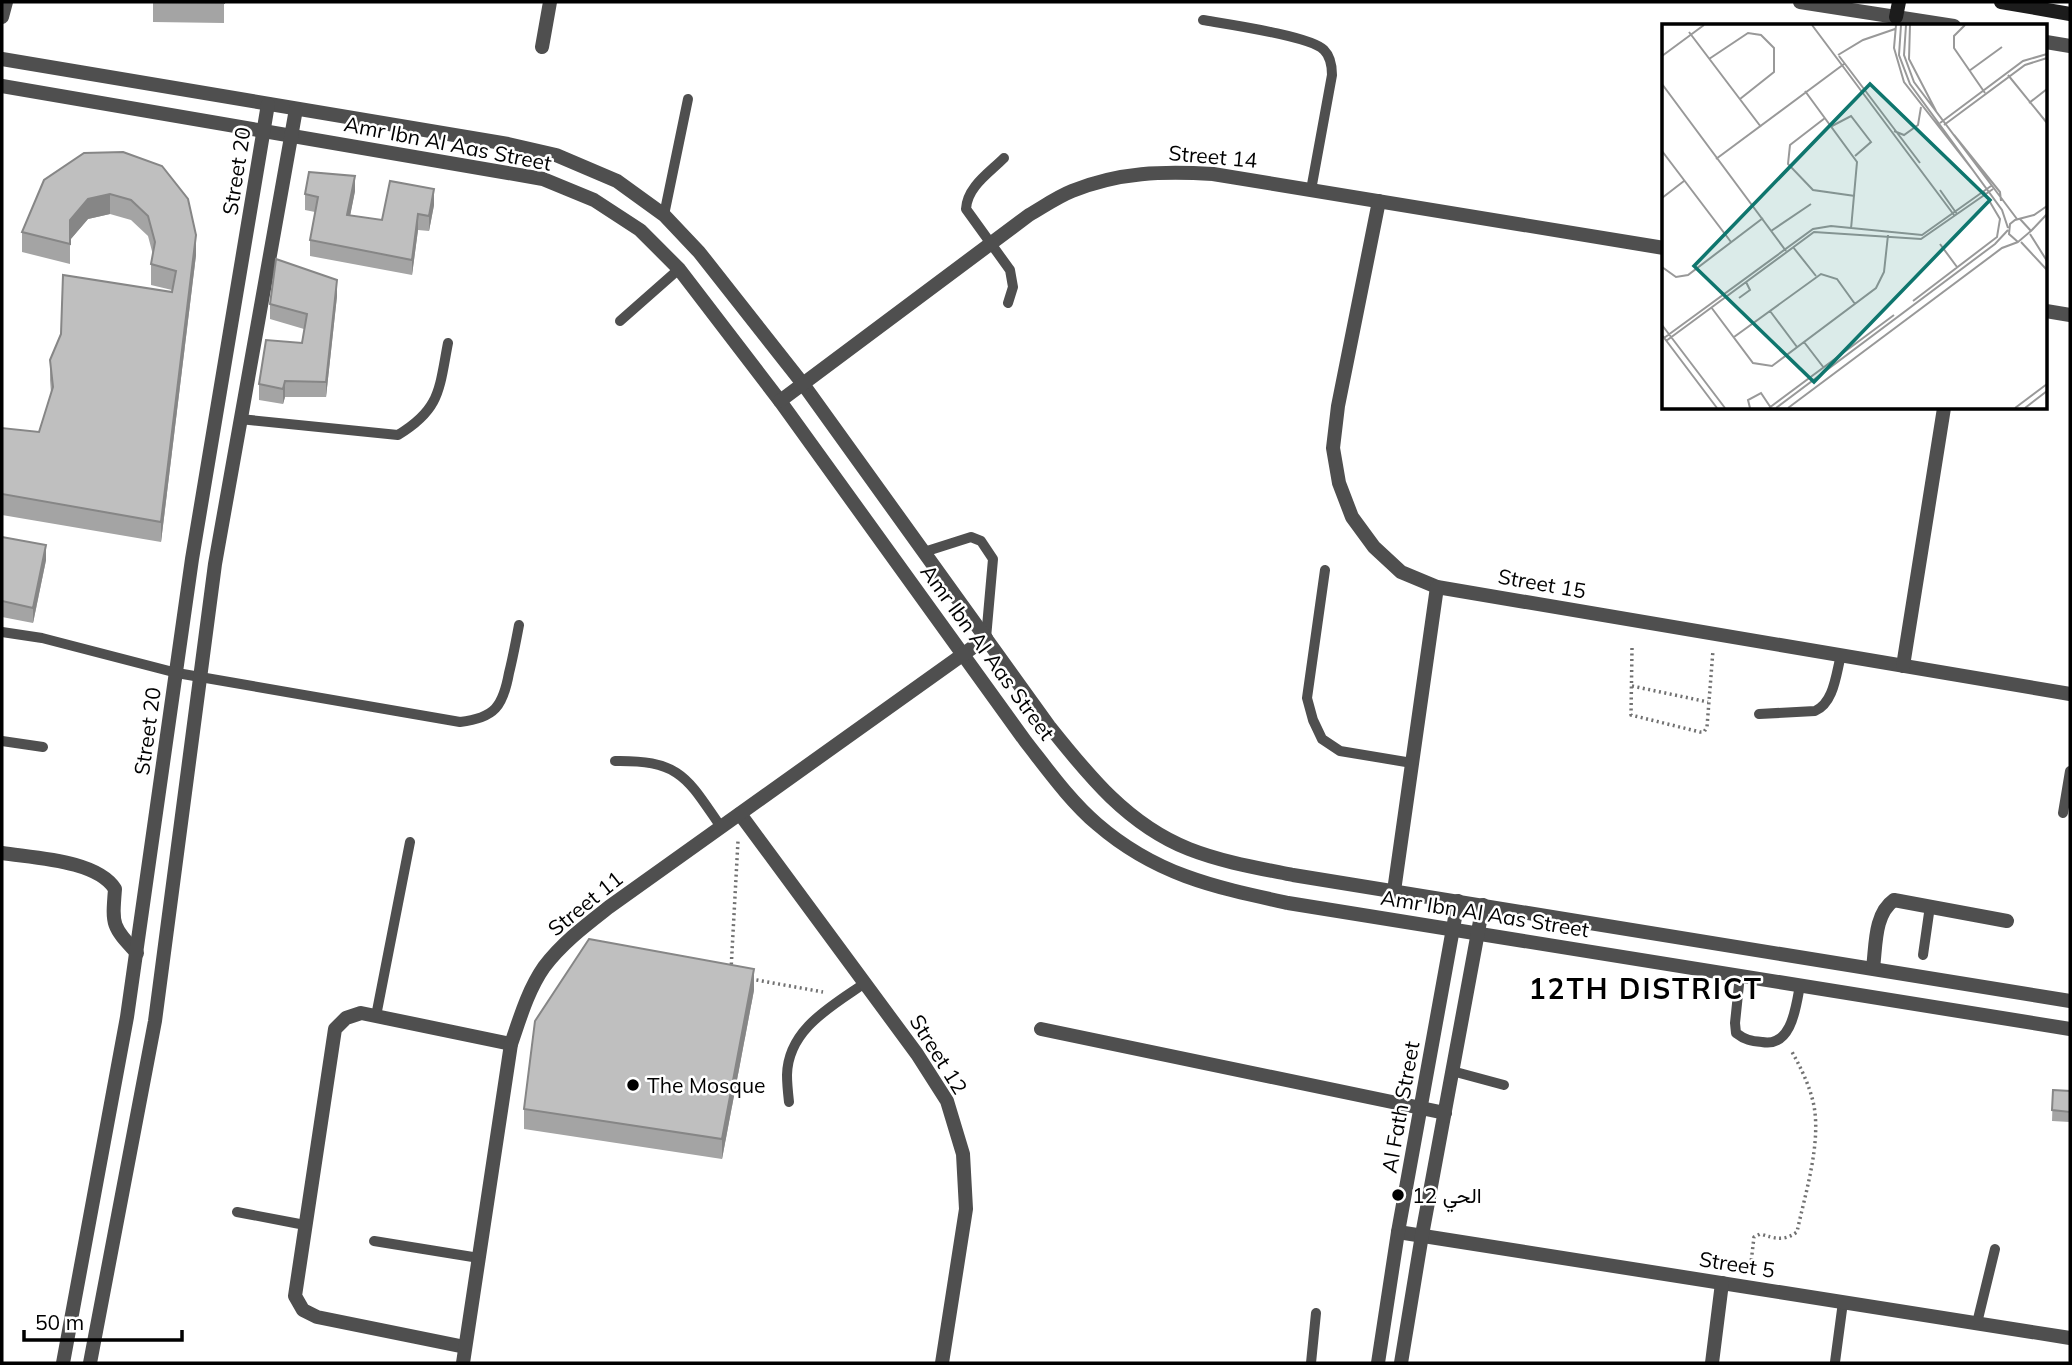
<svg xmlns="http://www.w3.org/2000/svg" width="2072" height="1365" font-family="Mulish,Vazirmatn,sans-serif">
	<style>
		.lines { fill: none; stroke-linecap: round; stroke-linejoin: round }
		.path { stroke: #717171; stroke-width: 3.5; stroke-dasharray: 2 3.5; stroke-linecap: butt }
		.service { stroke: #4f4f4f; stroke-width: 10 }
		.minor { stroke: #4f4f4f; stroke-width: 14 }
		.secondary { stroke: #1c1c1c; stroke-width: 14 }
		.wall { fill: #a4a4a4 }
		.shaded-wall { fill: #868686 }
		.building { fill: #bfbfbf; stroke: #868686; stroke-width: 2 }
		.poi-dot { fill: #000; stroke: #fff; stroke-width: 2.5 }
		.labels { text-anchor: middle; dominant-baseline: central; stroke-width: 5; stroke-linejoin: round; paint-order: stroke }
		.street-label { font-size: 21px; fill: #000; stroke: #fff }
		.poi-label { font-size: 21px; fill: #000; stroke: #fff; text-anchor: start }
		.district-label { font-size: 28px; font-weight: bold; letter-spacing: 2px; fill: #000; stroke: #fff }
		.inset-road { fill: none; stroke: #999; stroke-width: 2 }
		.view { fill: #0f766e; fill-opacity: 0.15; stroke: #0f766e; stroke-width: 3.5 }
		.inset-edge { fill: none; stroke: #000; stroke-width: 3.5 }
	</style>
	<rect width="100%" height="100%" fill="#fff"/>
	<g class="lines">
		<g class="path">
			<polyline points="1632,648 1631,715 1700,732 1704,732 1707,727 1713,650"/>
			<polyline points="1632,686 1708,702"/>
			<polyline points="731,970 738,841"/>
			<polyline points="751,979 823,992"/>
			<path d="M 1750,1271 L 1754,1237 L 1760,1234 C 1775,1238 1783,1242 1797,1232 C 1805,1194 1821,1145 1814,1106 C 1810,1086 1801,1068 1791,1050"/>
		</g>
		<g class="service">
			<path d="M 1203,20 C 1226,24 1311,36 1324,50 C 1331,57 1332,66 1332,75 L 1311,190"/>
			<path d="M 1004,158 C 989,173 967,187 966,209 L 1010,270 L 1013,287 L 1008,303"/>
			<polyline points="664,215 688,99"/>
			<polyline points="620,321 679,269"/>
			<path d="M 240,419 L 398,435 C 441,409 439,389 448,343"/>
			<polyline points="924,552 971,537 981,541 993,559 986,638"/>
			<polyline points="1325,570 1307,698 1313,720 1322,739 1340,751 1412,763"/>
			<path d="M 2,632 L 42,638 L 177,673 L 460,722 C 495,718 503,706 509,673 C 513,657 516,641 519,625"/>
			<path d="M 1759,714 L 1815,711 C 1834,703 1836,674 1841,655"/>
			<polyline points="2,741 43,747"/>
			<path d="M 615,761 C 681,760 687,778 721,827"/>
			<polyline points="2063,813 2070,771"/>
			<polyline points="1923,955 1930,906"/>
			<path d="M 1740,975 L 1735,1023 L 1736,1033 C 1745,1040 1751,1041 1762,1042 C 1792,1048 1796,1006 1800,985"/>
			<polyline points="376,1016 410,842"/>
			<polyline points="1452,1071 1504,1085"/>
			<path d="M 789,1102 C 788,1093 787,1083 787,1075 C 788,1029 832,1006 865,983"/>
			<polyline points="237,1212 305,1225"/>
			<polyline points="374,1241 479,1258"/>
			<polyline points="1977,1323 1995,1249"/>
			<polyline points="1835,1362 1843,1302"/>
			<polyline points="1311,1363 1316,1313"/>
		</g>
		<g class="minor">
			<polyline points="1800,2 1954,26"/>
			<polyline points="2,17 6,2"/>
			<polyline points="2046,42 2070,46"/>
			<polyline points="542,47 550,2"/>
			<path d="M 2,59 L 508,144 L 556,155 L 617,181 L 664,215 L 699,252 L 803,384 L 1049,726 C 1088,775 1128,825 1189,849 C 1222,862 1258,868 1293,875 L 2070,1001"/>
			<path d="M 2,86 L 543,179 L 594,200 L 640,230 L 679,269 L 780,401 L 1026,742 C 1048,770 1070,801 1097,824 C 1156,875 1214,887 1288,903 L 2070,1029"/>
			<polyline points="1379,201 1338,406 1333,448 1339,483 1352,517 1374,547 1401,572 1437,587 2070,694"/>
			<polyline points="2046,311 2070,315"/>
			<path d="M 780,401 L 1029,215 C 1043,207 1057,197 1072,191 C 1119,172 1163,171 1213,174 L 1664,248"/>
			<polyline points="1903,666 1944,408"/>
			<polyline points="740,814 917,1054 947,1101 963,1154 966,1209 942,1363"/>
			<path d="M 2,853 C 33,858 97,860 115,889 C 112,926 112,926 137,953"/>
			<polyline points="1394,891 1437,587"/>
			<path d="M 1873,968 C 1876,946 1874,914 1894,900 L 2007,921"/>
			<polyline points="1041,1029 1445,1113"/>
			<polyline points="1398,1232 2070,1338"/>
			<polyline points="465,1347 317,1317 303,1310 295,1296 335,1029 346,1018 361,1013 511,1044"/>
			<polyline points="63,1363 127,1017 192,559 268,104"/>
			<polyline points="90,1363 155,1021 215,564 296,109"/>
			<path d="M 463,1363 L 511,1044 C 520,1018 528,990 544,967 C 562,943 586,925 609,907 L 986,638"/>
			<polyline points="1378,1363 1398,1232 1458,901"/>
			<polyline points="1401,1363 1422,1235 1483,905"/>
			<polyline points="1712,1363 1722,1283"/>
		</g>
		<g class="secondary">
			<polyline points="2001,2 2070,14"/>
			<polyline points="1896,17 1899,2"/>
		</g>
	</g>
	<g class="wall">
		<polygon points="153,2 224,2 224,23 153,22"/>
		<polygon points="84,153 196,255 161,542 2,515 2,428 39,432 51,393 50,380 50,360 172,292 172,290 151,285 151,264 153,255 148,236 131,220 110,214 88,219 70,240 70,264 22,252 22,232"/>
		<polygon points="355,191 350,216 382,220 434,205 429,231 418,230 412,275 310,256 310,240 315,212 305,210 305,194"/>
		<polygon points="337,296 326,397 285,397 283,404 259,400 259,384 302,343 304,329 270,319 270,304"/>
		<polygon points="2,537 46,560 33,623 2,617"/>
		<polygon points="754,990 722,1159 524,1129 524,1109"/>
		<polygon points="2053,1090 2070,1091 2070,1122 2052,1121"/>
	</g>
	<g class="shaded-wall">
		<polygon points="355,176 355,191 347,231 347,215"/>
		<polygon points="434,189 434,205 429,231 429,216"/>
		<polygon points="110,194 110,214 88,219 70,240 70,264 70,220 88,199"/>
		<polygon points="418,214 418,230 412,275 412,260"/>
		<polygon points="196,235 196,255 161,542 161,522"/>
		<polygon points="337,280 337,296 326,397 326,382"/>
		<polygon points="285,381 285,397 283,404 283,389"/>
		<polygon points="46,545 46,560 33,623 33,608"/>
		<polygon points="754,969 754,990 722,1159 722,1139"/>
	</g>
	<g class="building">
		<polygon points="153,2 224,2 224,3"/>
		<polygon points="123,152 162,166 188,199 196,235 161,522 2,494 2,428 39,432 53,387 50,360 61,334 63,275 172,292 176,271 151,264 155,242 148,216 131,200 110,194 88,199 70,220 70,244 22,232 44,180 84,153"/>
		<polygon points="309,172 355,176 347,215 382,220 390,181 434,189 429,216 418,214 412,260 310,240 318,197 305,194"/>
		<polygon points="276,259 337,280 326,382 285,381 283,389 259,384 266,340 302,343 307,314 270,304"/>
		<polygon points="2,537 46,545 33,608 2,601"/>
		<polygon points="589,939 754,969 722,1139 524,1109 535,1021"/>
		<polygon points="2053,1090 2070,1091 2070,1112 2052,1110"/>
	</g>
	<g class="poi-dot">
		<circle cx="633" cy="1085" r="7"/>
		<circle cx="1398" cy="1195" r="7"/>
	</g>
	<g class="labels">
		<g class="street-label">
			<text transform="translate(448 143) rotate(11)">Amr Ibn Al Aas Street</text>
			<text transform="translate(1213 156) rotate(5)">Street 14</text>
			<text transform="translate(236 171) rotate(-81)">Street 20</text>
			<text transform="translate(1542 583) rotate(10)">Street 15</text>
			<text transform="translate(988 652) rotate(54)">Amr Ibn Al Aas Street</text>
			<text transform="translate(147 731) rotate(-82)">Street 20</text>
			<text transform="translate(585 903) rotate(-39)">Street 11</text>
			<text transform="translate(1485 913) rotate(9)">Amr Ibn Al Aas Street</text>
			<text transform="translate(939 1054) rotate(58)">Street 12</text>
			<text transform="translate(1400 1107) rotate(-80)">Al Fath Street</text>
			<text transform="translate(1737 1264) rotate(9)">Street 5</text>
		</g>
		<g class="poi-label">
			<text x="647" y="1085">The Mosque</text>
			<text x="1412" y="1195">الحي 12</text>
		</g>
		<g class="district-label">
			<text x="1646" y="988">12TH DISTRICT</text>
		</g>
	</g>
	<g transform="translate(1662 24)">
		<rect width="385" height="385" fill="#fff"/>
		<path class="inset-road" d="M 150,1 L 292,191M 234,1 L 232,24 L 242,58 L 310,145M 239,1 L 237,31 L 248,60 L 340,186 L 346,204M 244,1 L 242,31 L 252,58 L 355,195M 248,1 L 247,35 L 274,87M 303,1 L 292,12 L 292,24 L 323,69M 27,8 L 99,103M 176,31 L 201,16 L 233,5M 0,32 L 42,1M 177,32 L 258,139M 47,35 L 86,9 L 99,11 L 112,24 L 112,48 L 78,75M 307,47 L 340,23M 346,51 L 385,99M 0,60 L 124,227M 143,67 L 195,138 L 189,205M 367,79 L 385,65M 163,94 L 128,121 L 126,140 L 151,166 L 193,172M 278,99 L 361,37 L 385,30M 282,101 L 363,41 L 385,34M 170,102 L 189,92 L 209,118 L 193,132M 232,107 L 242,111 L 256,101 L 259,83M 292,111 L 338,168 L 339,177M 0,127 L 69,218M 54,135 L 182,40M 278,166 L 295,190M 0,174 L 22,157M 358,195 L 369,207 L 356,218 L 347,210 L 348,200 L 353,196 L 372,191 L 385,182M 109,207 L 149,180M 369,207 L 385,190M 368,210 L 385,237M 359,218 L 385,246M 278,220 L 295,243M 131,223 L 154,252M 0,243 L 14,253 L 26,251 L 101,194M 77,274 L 88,266 L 84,258M 251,277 L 335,213 L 338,195 L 322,168M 49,283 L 91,339 L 110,342 L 214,264 L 222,248 L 226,211M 108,287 L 135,323M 0,301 L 63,384M 0,311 L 55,384M 72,313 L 159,250 L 175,255 L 193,280M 2,314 L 151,205 L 169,202 L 260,211 L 329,162M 4,317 L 152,208 L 259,215 L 331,165M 142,318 L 162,344M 88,384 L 86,376 L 99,369 L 109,384M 107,384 L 232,291M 114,384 L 333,220 L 346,206M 126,384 L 340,224 L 356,218M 353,384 L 385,360M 363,384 L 385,367"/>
		<path class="view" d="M 208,60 L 328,176 L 152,358 L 32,242 Z"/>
		<rect width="385" height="385" class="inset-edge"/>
	</g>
	<rect width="2072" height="1365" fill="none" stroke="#000000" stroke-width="7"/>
	<path d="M24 1330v10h158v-10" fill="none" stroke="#000000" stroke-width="3.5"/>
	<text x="35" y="1330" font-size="21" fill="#000000" stroke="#ffffff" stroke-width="5" paint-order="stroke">50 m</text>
</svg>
